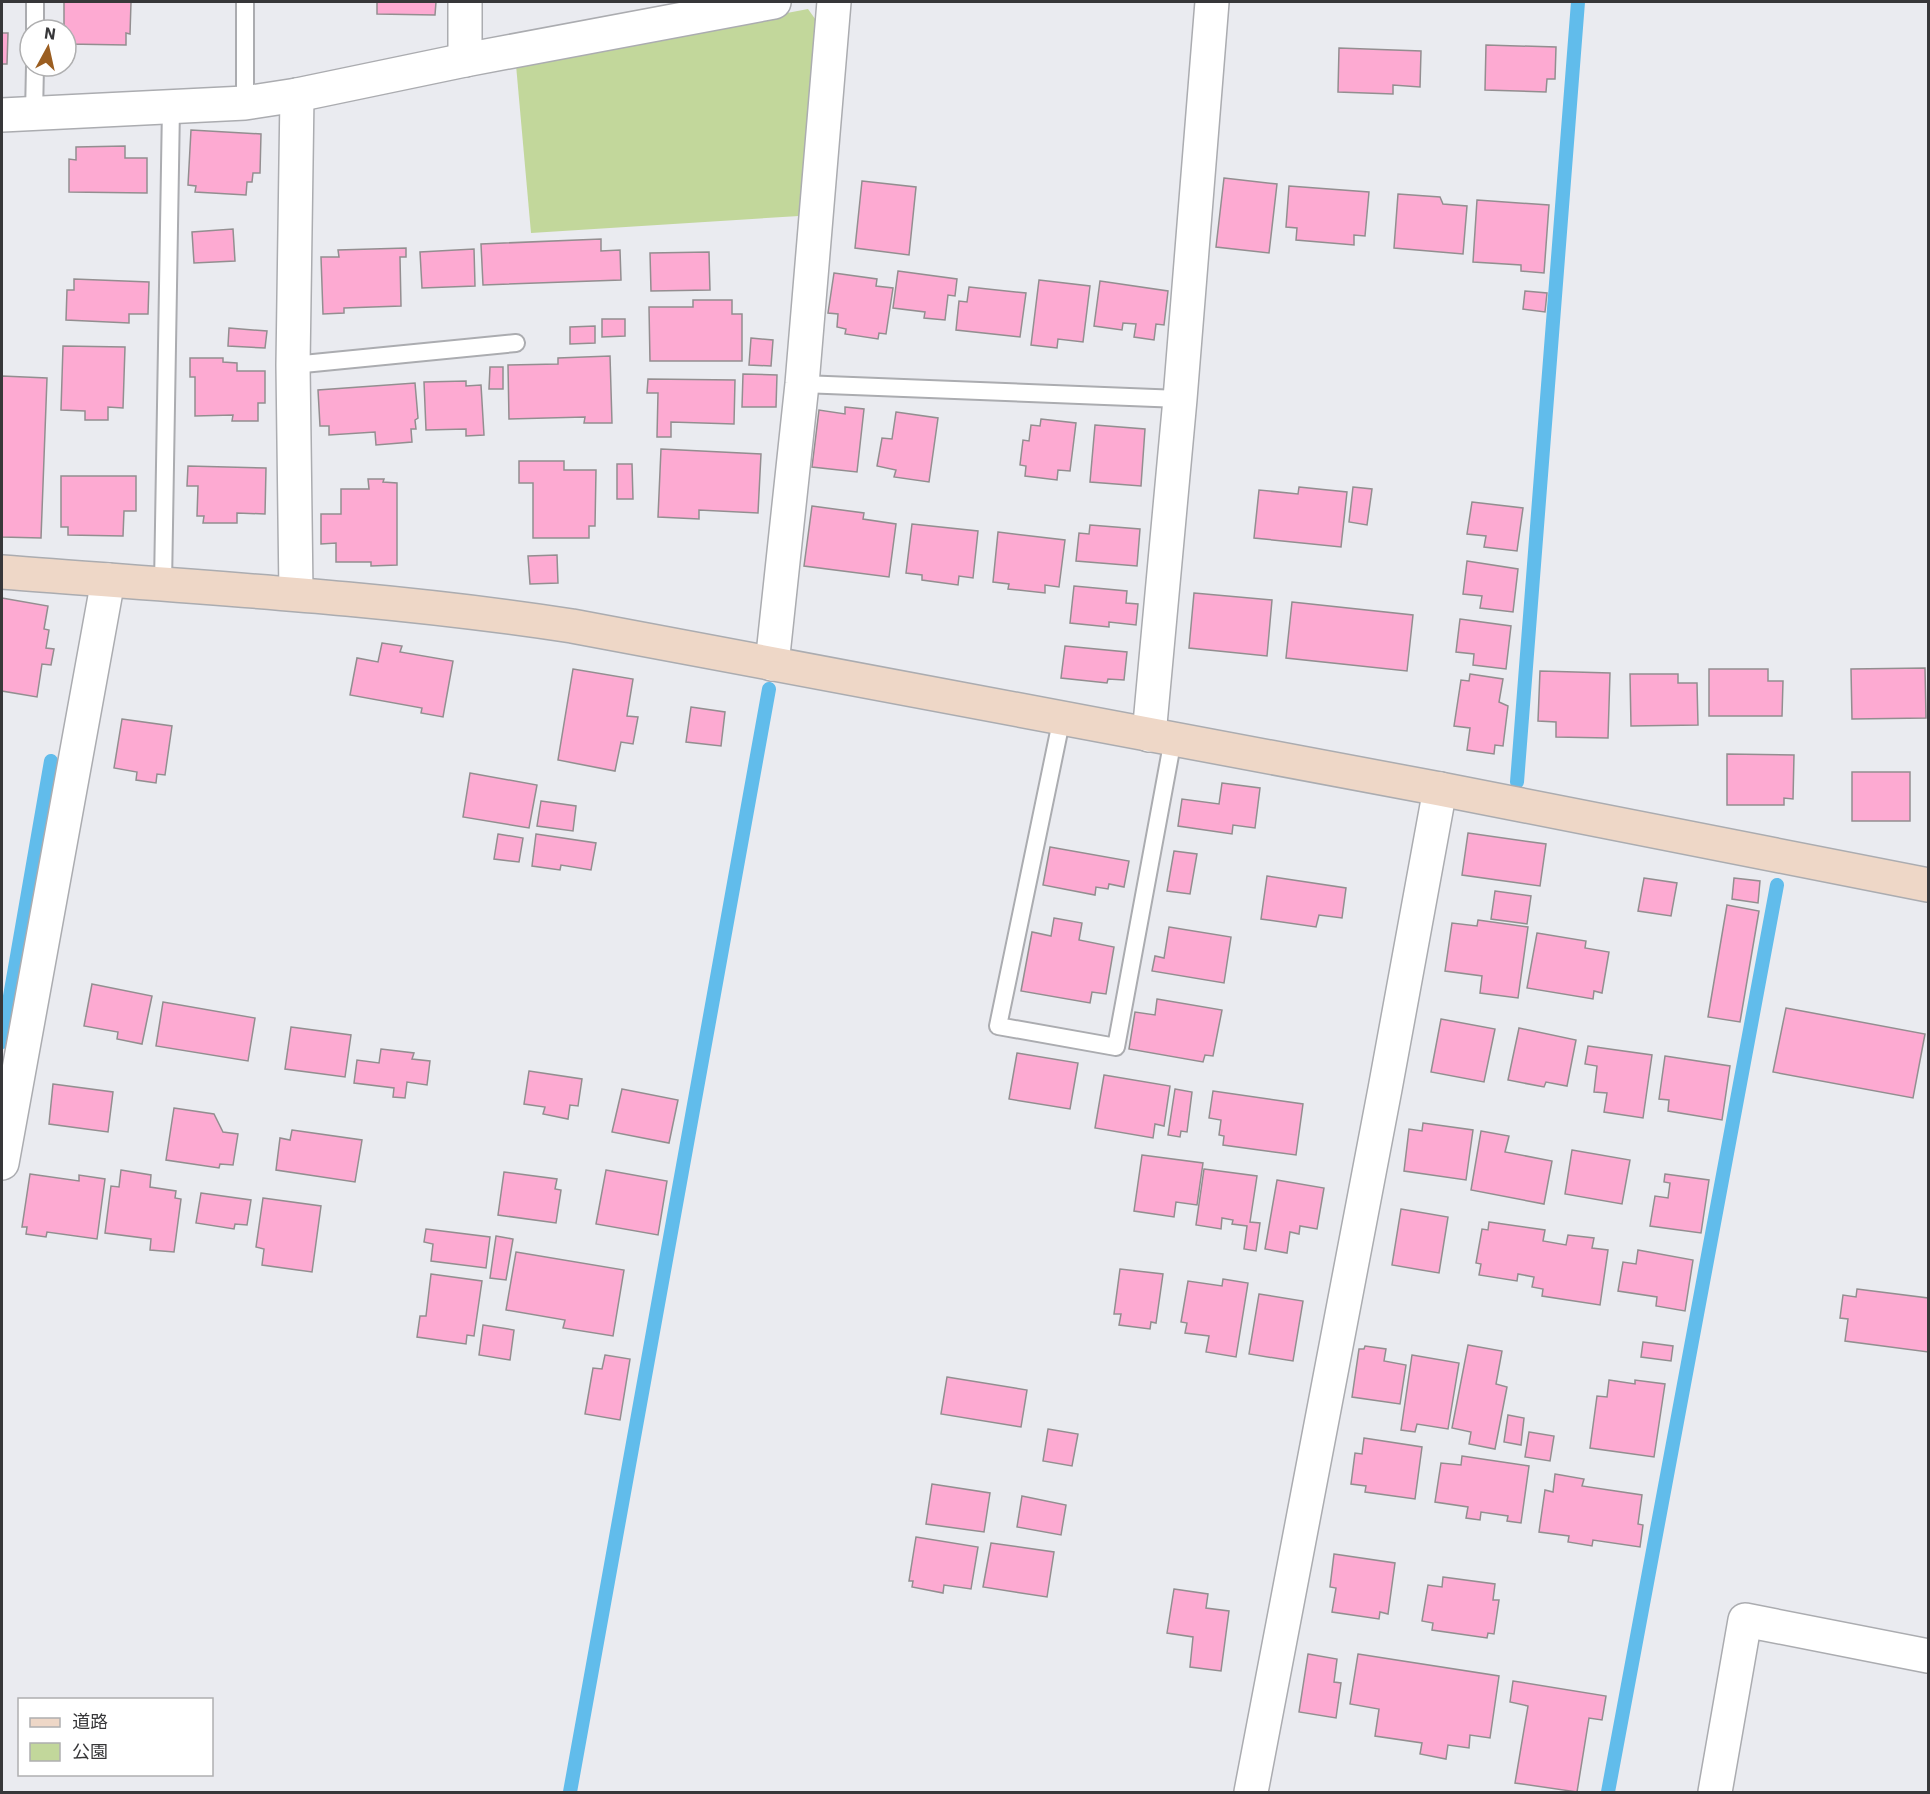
<svg xmlns="http://www.w3.org/2000/svg" width="1930" height="1794" font-family="'IBM Plex Sans','Noto Sans JP',sans-serif">
	<style>
		.green { fill: #c2d79b }
		.lines { fill: none; stroke-linecap: round; stroke-linejoin: round }
		.stream { stroke: #61bceb; stroke-width: 14 }
		.building { fill: #fdaad2; stroke: #938e90; stroke-width: 1.5 }
		.lane-casing { stroke: #abacb0; stroke-width: 20 }
		.street-casing { stroke: #abacb0; stroke-width: 36 }
		.secondary-casing { stroke: #abacb0; stroke-width: 36 }
		.lane { stroke: #fff; stroke-width: 16 }
		.street { stroke: #fff; stroke-width: 33 }
		.secondary { stroke: #eed7c7; stroke-width: 33 }
	</style>
	<rect width="100%" height="100%" fill="#eaebf0"/>
	<polygon class="green" points="808,9 818,23 799,216 531,233 516,65"/>
	<g class="lines">
		<g class="stream">
			<polyline points="1517,782 1578,2"/>
			<polyline points="2,1042 51,761"/>
			<polyline points="570,1792 769,689"/>
			<polyline points="1608,1792 1777,885"/>
		</g>
	</g>
	<g class="building">
		<polygon points="64,2 131,2 130,34 126,33 126,45 68,44 66,30 64,30"/>
		<polygon points="377,2 436,2 435,15 377,14"/>
		<polygon points="2,33 8,33 7,64 2,64 2,73"/>
		<polygon points="1486,45 1556,47 1555,79 1547,79 1546,92 1485,90"/>
		<polygon points="1339,48 1421,51 1420,87 1393,85 1393,94 1338,92"/>
		<polygon points="191,130 261,134 260,173 253,173 252,182 247,182 246,195 195,192 196,186 188,185"/>
		<polygon points="125,146 125,158 147,158 147,193 69,192 69,159 76,160 76,147"/>
		<polygon points="1224,178 1277,184 1269,253 1216,247"/>
		<polygon points="862,181 916,187 909,255 855,248"/>
		<polygon points="1289,186 1369,192 1365,236 1354,235 1354,245 1296,240 1297,228 1286,227"/>
		<polygon points="1398,194 1440,197 1443,204 1467,206 1463,254 1394,248"/>
		<polygon points="1477,200 1549,205 1544,273 1521,271 1521,265 1473,262"/>
		<polygon points="233,229 235,261 194,263 192,232"/>
		<polygon points="601,239 601,251 620,250 621,280 483,285 481,244"/>
		<polygon points="406,248 406,257 400,257 401,306 344,308 344,313 323,314 321,257 339,257 338,250"/>
		<polygon points="474,249 475,286 422,288 420,252"/>
		<polygon points="709,252 710,290 651,291 650,253"/>
		<polygon points="898,271 957,279 955,296 948,295 945,320 924,318 925,312 893,308"/>
		<polygon points="834,273 877,279 876,286 893,288 886,334 879,333 878,339 845,334 846,329 837,327 838,314 828,313"/>
		<polygon points="74,279 149,282 148,314 129,314 129,323 66,320 67,290 74,290"/>
		<polygon points="1039,280 1090,286 1083,342 1058,339 1057,348 1031,345"/>
		<polygon points="1100,281 1168,291 1164,325 1156,324 1154,340 1134,337 1136,324 1123,323 1122,330 1094,326"/>
		<polygon points="969,287 1026,293 1020,337 956,330 959,301 967,302"/>
		<polygon points="1525,291 1547,293 1545,312 1523,309"/>
		<polygon points="693,300 732,300 732,314 742,314 742,361 650,361 649,307 693,307"/>
		<polygon points="602,319 625,319 625,336 602,337"/>
		<polygon points="595,326 595,343 570,344 570,327"/>
		<polygon points="229,328 267,331 265,348 228,346"/>
		<polygon points="751,338 773,340 771,366 749,365"/>
		<polygon points="63,346 125,347 123,408 108,407 108,420 85,420 85,411 61,410"/>
		<polygon points="610,356 612,423 584,423 585,417 509,419 508,365 558,364 558,358"/>
		<polygon points="190,358 223,358 223,362 237,363 237,371 265,371 265,403 258,403 258,421 232,421 233,415 195,416 195,377 190,377"/>
		<polygon points="490,367 503,367 503,389 489,389"/>
		<polygon points="743,374 777,375 776,407 742,407"/>
		<polygon points="2,376 47,378 41,538 2,537"/>
		<polygon points="648,379 735,380 734,424 671,422 671,437 657,437 658,393 647,393"/>
		<polygon points="466,381 466,386 481,385 484,435 466,436 466,429 426,430 424,382"/>
		<polygon points="415,383 418,418 415,420 416,429 411,429 412,442 376,445 375,432 329,435 329,426 320,426 318,390"/>
		<polygon points="845,407 864,409 857,472 812,467 819,410 845,414"/>
		<polygon points="896,412 938,418 929,482 894,477 896,470 877,466 882,438 892,439"/>
		<polygon points="1041,419 1076,423 1070,471 1058,470 1057,480 1025,476 1026,466 1020,465 1023,440 1029,441 1031,425 1040,426"/>
		<polygon points="1095,425 1145,429 1141,486 1090,482"/>
		<polygon points="661,449 761,454 758,513 699,510 699,519 658,517"/>
		<polygon points="519,461 564,461 564,470 596,470 595,526 589,526 589,538 533,538 533,483 519,483"/>
		<polygon points="617,464 632,464 633,499 617,499"/>
		<polygon points="188,466 266,468 265,514 237,513 237,523 203,523 204,516 197,516 198,486 187,486"/>
		<polygon points="61,476 136,476 136,511 124,511 123,536 68,535 68,527 61,527"/>
		<polygon points="368,479 384,479 383,482 397,483 397,565 371,566 371,562 336,562 336,543 321,544 321,514 341,514 341,489 369,489"/>
		<polygon points="1299,487 1347,492 1341,547 1254,538 1259,490 1298,494"/>
		<polygon points="1353,487 1372,489 1367,525 1349,522"/>
		<polygon points="1472,502 1523,508 1517,551 1484,547 1486,536 1467,534"/>
		<polygon points="812,506 864,513 863,519 896,524 889,577 804,566"/>
		<polygon points="912,524 978,531 973,578 959,576 958,585 922,580 922,575 906,573"/>
		<polygon points="1090,525 1140,529 1137,566 1076,561 1079,533 1089,534"/>
		<polygon points="998,532 1065,540 1059,587 1045,585 1045,593 1008,589 1009,584 993,582"/>
		<polygon points="557,555 558,583 530,584 528,556"/>
		<polygon points="1467,561 1518,569 1513,612 1480,608 1482,596 1463,594"/>
		<polygon points="1074,586 1127,591 1126,603 1138,604 1136,625 1109,622 1109,627 1070,623"/>
		<polygon points="1194,593 1272,600 1267,656 1189,648"/>
		<polygon points="2,598 48,606 44,629 49,630 46,648 54,649 51,665 42,664 37,697 2,691"/>
		<polygon points="1292,602 1413,615 1407,671 1286,658"/>
		<polygon points="1460,619 1511,626 1506,669 1473,665 1474,654 1456,652"/>
		<polygon points="382,643 402,646 400,652 453,661 443,717 421,713 422,708 350,695 357,658 378,662"/>
		<polygon points="1065,646 1127,652 1124,680 1108,679 1107,683 1061,678"/>
		<polygon points="1925,668 1926,718 1852,719 1851,669"/>
		<polygon points="573,669 633,679 627,716 638,717 633,744 621,742 615,771 558,760"/>
		<polygon points="1709,669 1768,669 1768,681 1783,681 1782,716 1709,716"/>
		<polygon points="1540,671 1610,673 1608,738 1556,737 1556,722 1538,721"/>
		<polygon points="1470,674 1503,679 1499,702 1508,706 1503,746 1495,745 1494,754 1467,750 1470,728 1454,726 1461,680 1469,681"/>
		<polygon points="1630,674 1678,674 1678,683 1697,683 1698,725 1631,726"/>
		<polygon points="691,707 725,712 721,746 686,742"/>
		<polygon points="122,719 172,726 165,775 157,774 156,783 136,780 137,772 114,768"/>
		<polygon points="1727,754 1794,755 1793,799 1784,798 1784,805 1727,805"/>
		<rect x="1852" y="772" width="58" height="49"/>
		<polygon points="470,773 537,785 529,828 463,817"/>
		<polygon points="1222,783 1260,788 1255,828 1233,825 1232,834 1178,826 1182,799 1219,804"/>
		<polygon points="541,801 576,806 573,831 537,826"/>
		<polygon points="1468,833 1546,844 1540,886 1462,875"/>
		<polygon points="498,834 523,838 519,862 494,859"/>
		<polygon points="536,834 596,843 591,870 561,865 560,870 532,866"/>
		<polygon points="1050,847 1129,861 1124,887 1109,884 1108,889 1096,887 1095,895 1043,885"/>
		<polygon points="1174,851 1197,854 1190,894 1167,891"/>
		<polygon points="1267,876 1346,888 1342,918 1319,915 1316,927 1261,919"/>
		<polygon points="1644,878 1677,883 1671,916 1638,911"/>
		<polygon points="1734,878 1760,881 1758,903 1732,899"/>
		<polygon points="1495,891 1531,896 1527,924 1491,919"/>
		<polygon points="1727,905 1759,911 1740,1022 1708,1017"/>
		<polygon points="1054,918 1082,923 1079,940 1114,947 1106,994 1092,992 1090,1003 1021,991 1032,932 1051,936"/>
		<polygon points="1478,920 1528,927 1518,998 1480,993 1482,976 1445,971 1452,923 1477,926"/>
		<polygon points="1169,927 1231,937 1224,983 1152,971 1155,956 1164,958"/>
		<polygon points="1537,933 1586,941 1585,948 1609,952 1602,993 1594,991 1593,999 1527,988"/>
		<polygon points="92,984 152,996 142,1044 117,1039 118,1032 84,1026"/>
		<polygon points="1157,999 1222,1010 1213,1056 1205,1055 1203,1062 1129,1049 1135,1012 1155,1015"/>
		<polygon points="163,1002 255,1018 248,1061 156,1046"/>
		<polygon points="1786,1008 1925,1034 1913,1098 1773,1072"/>
		<polygon points="1441,1019 1495,1029 1484,1082 1431,1072"/>
		<polygon points="291,1027 351,1035 345,1077 285,1069"/>
		<polygon points="1519,1028 1576,1040 1567,1086 1546,1082 1544,1087 1508,1080"/>
		<polygon points="1588,1046 1652,1055 1643,1118 1604,1112 1607,1093 1594,1092 1597,1066 1585,1064"/>
		<polygon points="381,1049 414,1053 412,1059 430,1061 427,1085 407,1082 405,1098 393,1097 394,1088 354,1083 357,1060 379,1063"/>
		<polygon points="1017,1053 1078,1063 1070,1109 1009,1099"/>
		<polygon points="1665,1056 1730,1066 1722,1120 1668,1111 1669,1100 1659,1099"/>
		<polygon points="529,1071 582,1079 578,1106 570,1105 568,1119 543,1114 545,1107 524,1104"/>
		<polygon points="1104,1075 1170,1086 1164,1126 1155,1124 1153,1138 1095,1128"/>
		<polygon points="53,1084 113,1092 108,1132 49,1124"/>
		<polygon points="622,1089 678,1100 669,1143 612,1132"/>
		<polygon points="1175,1089 1192,1092 1187,1132 1181,1131 1180,1137 1168,1135"/>
		<polygon points="1213,1091 1303,1104 1296,1155 1223,1145 1224,1136 1219,1135 1221,1120 1209,1118"/>
		<polygon points="174,1108 214,1114 223,1132 238,1134 233,1165 220,1164 219,1168 166,1160"/>
		<polygon points="1423,1123 1473,1130 1466,1180 1404,1171 1409,1129 1422,1131"/>
		<polygon points="292,1130 362,1140 355,1182 276,1170 280,1138 290,1140"/>
		<polygon points="1481,1131 1509,1136 1505,1152 1552,1161 1544,1204 1471,1190"/>
		<polygon points="1572,1150 1630,1160 1622,1204 1565,1194"/>
		<polygon points="1142,1155 1203,1163 1197,1205 1176,1202 1174,1217 1134,1211"/>
		<polygon points="1204,1169 1257,1176 1250,1222 1260,1223 1256,1251 1244,1249 1247,1226 1232,1224 1233,1220 1222,1218 1221,1229 1196,1225"/>
		<polygon points="121,1170 151,1175 150,1187 176,1191 175,1198 181,1199 174,1252 150,1250 151,1239 105,1233 111,1186 119,1187"/>
		<polygon points="606,1170 667,1181 658,1235 596,1224"/>
		<polygon points="504,1172 557,1179 555,1189 561,1190 556,1223 498,1215"/>
		<polygon points="30,1174 79,1181 79,1175 105,1179 97,1239 47,1232 46,1237 26,1234 27,1227 22,1227"/>
		<polygon points="1665,1174 1709,1180 1701,1233 1650,1226 1655,1196 1668,1198 1670,1183 1664,1182"/>
		<polygon points="1277,1180 1324,1188 1317,1229 1300,1226 1299,1234 1290,1232 1287,1253 1265,1249"/>
		<polygon points="201,1193 251,1200 247,1225 235,1224 234,1229 196,1223"/>
		<polygon points="263,1198 321,1206 312,1272 262,1265 264,1249 256,1247"/>
		<polygon points="1401,1209 1448,1217 1439,1273 1392,1265"/>
		<polygon points="1489,1222 1545,1230 1543,1241 1566,1245 1568,1235 1594,1238 1592,1248 1608,1250 1600,1305 1542,1296 1543,1289 1532,1287 1534,1277 1518,1274 1517,1281 1479,1275 1481,1264 1476,1263 1482,1229 1488,1230"/>
		<polygon points="426,1229 490,1237 486,1268 431,1261 433,1244 424,1242"/>
		<polygon points="496,1236 513,1239 506,1280 490,1278"/>
		<polygon points="1638,1250 1693,1260 1685,1311 1656,1306 1657,1297 1618,1291 1623,1262 1636,1264"/>
		<polygon points="516,1252 624,1270 613,1336 563,1328 565,1320 506,1310"/>
		<polygon points="1120,1269 1163,1274 1156,1323 1151,1322 1150,1329 1119,1325 1121,1314 1114,1314"/>
		<polygon points="431,1274 482,1281 474,1336 467,1335 466,1344 417,1337 420,1316 426,1316"/>
		<polygon points="1223,1279 1248,1283 1236,1357 1206,1352 1209,1336 1185,1333 1187,1323 1181,1322 1188,1281 1222,1286"/>
		<polygon points="1857,1289 1928,1298 1928,1352 1845,1341 1848,1319 1840,1318 1843,1295 1856,1297"/>
		<polygon points="1259,1294 1303,1301 1293,1361 1249,1354"/>
		<polygon points="483,1325 514,1330 510,1360 479,1355"/>
		<polygon points="1643,1342 1673,1346 1671,1361 1641,1357"/>
		<polygon points="1468,1345 1502,1351 1496,1384 1507,1387 1495,1449 1469,1444 1471,1432 1452,1428"/>
		<polygon points="1365,1346 1386,1349 1384,1361 1406,1365 1400,1404 1352,1397 1359,1349 1364,1349"/>
		<polygon points="605,1355 630,1359 620,1420 585,1414 593,1368 602,1369"/>
		<polygon points="1412,1355 1459,1363 1448,1429 1417,1424 1415,1432 1401,1430"/>
		<polygon points="947,1377 1027,1390 1021,1427 941,1414"/>
		<polygon points="1609,1380 1635,1384 1635,1380 1665,1384 1654,1457 1590,1448 1597,1396 1607,1397"/>
		<polygon points="1508,1415 1524,1418 1521,1445 1504,1442"/>
		<polygon points="1048,1429 1078,1434 1072,1466 1043,1461"/>
		<polygon points="1529,1432 1554,1436 1550,1461 1525,1457"/>
		<polygon points="1364,1438 1422,1447 1415,1499 1365,1492 1366,1486 1351,1484 1355,1453 1362,1454"/>
		<polygon points="1462,1456 1529,1466 1521,1523 1507,1521 1508,1516 1481,1512 1480,1520 1466,1518 1468,1507 1435,1502 1441,1463 1461,1465"/>
		<polygon points="1555,1474 1584,1479 1582,1486 1642,1495 1638,1524 1643,1525 1640,1547 1593,1540 1592,1546 1568,1542 1569,1536 1539,1532 1545,1490 1553,1492"/>
		<polygon points="932,1484 990,1493 984,1532 926,1524"/>
		<polygon points="1022,1496 1066,1505 1061,1535 1017,1527"/>
		<polygon points="916,1537 978,1547 971,1589 944,1585 943,1593 912,1587 913,1581 909,1581"/>
		<polygon points="991,1543 1054,1552 1047,1597 983,1587"/>
		<polygon points="1334,1554 1395,1563 1388,1614 1380,1612 1379,1619 1332,1612 1336,1588 1330,1587"/>
		<polygon points="1443,1577 1495,1584 1493,1600 1499,1600 1494,1634 1488,1633 1487,1638 1432,1630 1433,1623 1422,1621 1428,1585 1442,1587"/>
		<polygon points="1174,1589 1208,1594 1206,1608 1229,1611 1221,1671 1190,1667 1193,1637 1167,1633"/>
		<polygon points="1308,1654 1337,1659 1334,1682 1341,1683 1336,1718 1299,1712"/>
		<polygon points="1358,1654 1499,1676 1490,1738 1470,1735 1469,1748 1448,1745 1446,1759 1420,1754 1422,1743 1375,1736 1379,1709 1350,1704"/>
		<polygon points="1513,1681 1606,1696 1602,1720 1589,1718 1577,1792 1515,1783 1528,1706 1510,1702"/>
	</g>
	<g class="lines">
		<g class="lane-casing">
			<g id="lane">
				<polyline points="35,30 35,2"/>
				<polyline points="245,103 245,2"/>
				<polyline points="34,114 35,66"/>
				<polyline points="293,365 516,343"/>
				<polyline points="802,384 1180,399"/>
				<polyline points="163,585 171,107"/>
				<polyline points="1062,717 998,1026 1116,1047 1173,739"/>
			</g>
		</g>
		<g class="street-casing">
			<g id="street">
				<polyline points="465,2 465,60"/>
				<polyline points="2,115 245,103 297,95 465,60 774,2"/>
				<polyline points="296,593 293,365 297,95"/>
				<polyline points="772,664 802,384 834,2"/>
				<polyline points="1149,735 1180,399 1212,2"/>
				<polyline points="2,1163 108,580"/>
				<polyline points="1251,1792 1385,1089 1440,789"/>
				<polyline points="1715,1792 1745,1620 1928,1656"/>
			</g>
		</g>
		<g class="secondary-casing">
			<path id="secondary" d="M 2,572 C 192,587 383,597 572,626 L 1440,789 L 1928,885"/>
		</g>
		<use href="#lane" class="lane"/>
		<use href="#street" class="street"/>
		<use href="#secondary" class="secondary"/>
	</g>
	<rect width="1930" height="1794" fill="none" stroke="#373739" stroke-width="6"/>
	<rect x="18" y="1698" width="195" height="78" fill="#ffffff" stroke="#afafb0" stroke-width="1.5"/>
	<rect x="30" y="1718" width="30" height="9" fill="#eed7c7" stroke="#afafb0" stroke-width="1.5"/>
	<text x="72" y="1728" font-size="18" fill="#373739">道路</text>
	<rect x="30" y="1743" width="30" height="18" fill="#c2d79b" stroke="#afafb0" stroke-width="1.5"/>
	<text x="72" y="1758" font-size="18" fill="#373739">公園</text>
	<g transform="translate(48 48) rotate(8)"><circle r="28" fill="#ffffff" stroke="#afafb0" stroke-width="1.5"/>
	<path d="M0-4.5L10 22L0 15L-10 22Z" fill="#9b5e21"/>
	<text y="-9" font-size="16" font-weight="bold" text-anchor="middle" fill="#373739">N</text>
	</g>
</svg>
